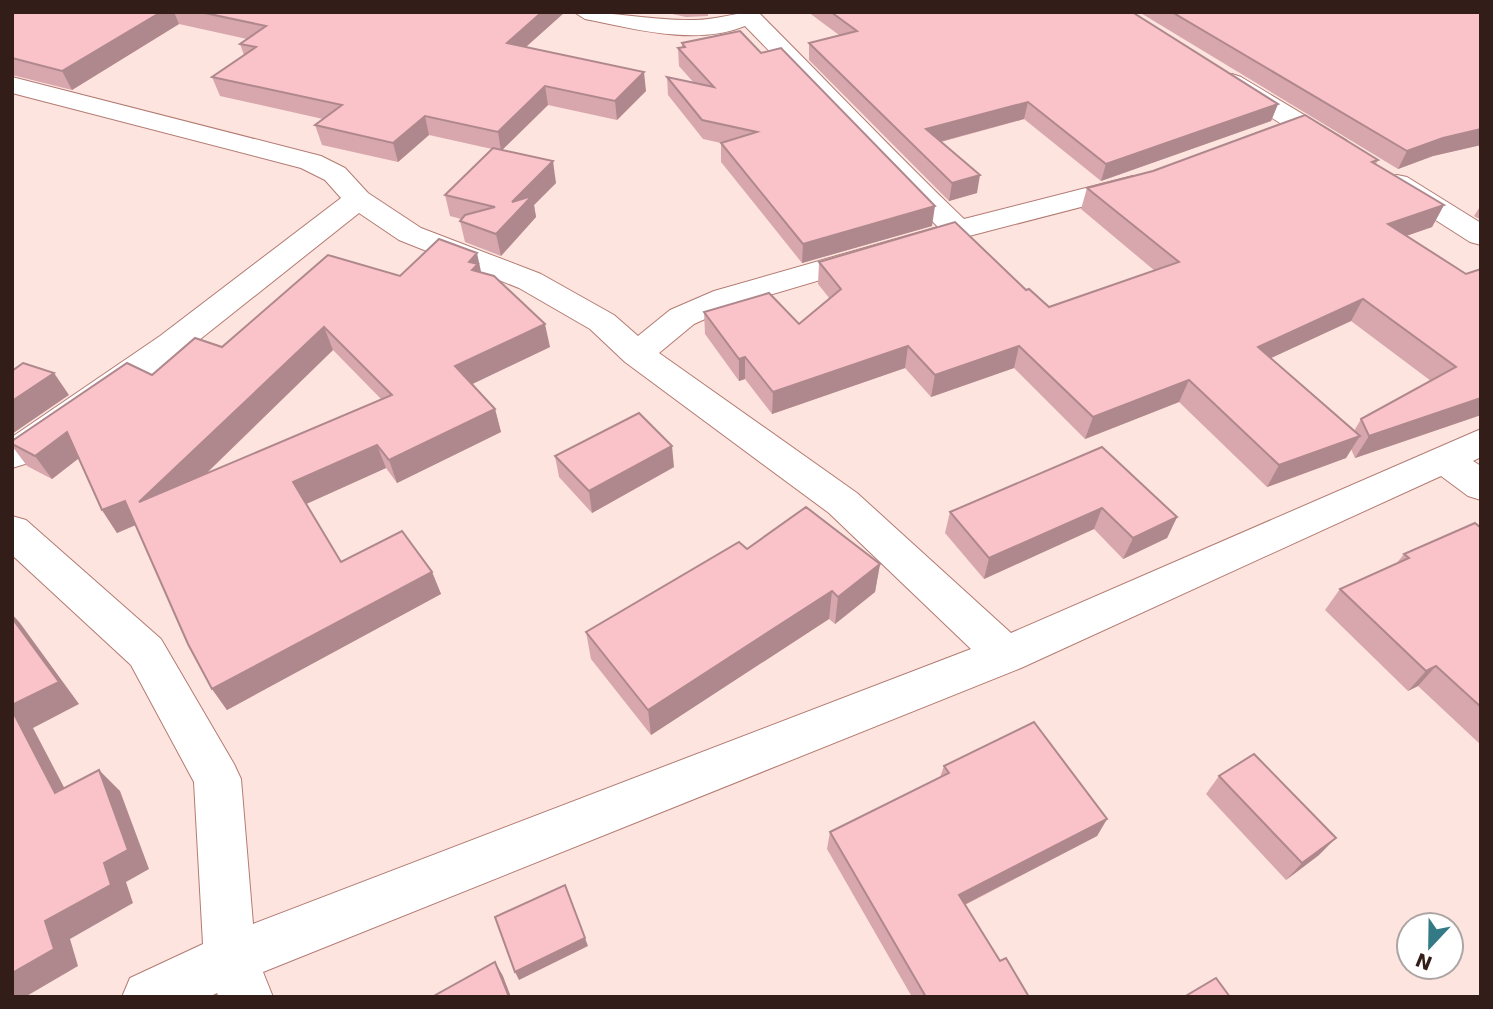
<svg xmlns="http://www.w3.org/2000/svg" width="1493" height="1009" font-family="'DejaVu Sans',sans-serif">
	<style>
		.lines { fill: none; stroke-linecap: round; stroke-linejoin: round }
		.street-casing { stroke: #b37b72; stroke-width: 2 }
		.street { fill: #fff; fill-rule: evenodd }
		.wall { fill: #d7a7ad; fill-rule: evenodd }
		.shaded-wall { fill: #af888d }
		.building { fill: #fac2c9; stroke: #af888d; stroke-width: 2; fill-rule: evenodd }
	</style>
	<rect width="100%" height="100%" fill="#fde4df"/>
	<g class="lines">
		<g class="street-casing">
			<g id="street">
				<path d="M 574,12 C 614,12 650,20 689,20 C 716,21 734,12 758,12 C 827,81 894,152 964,219 L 1133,176 L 1143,179 L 1147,185 L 1143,191 L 969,236 L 736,305 L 694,324 L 659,353 L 857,493 L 1011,633 L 1481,429 L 1481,457 L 1473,461 L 1481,466 L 1481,500 L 1468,496 L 1441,476 L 1021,668 L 263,972 L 273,997 L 219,997 L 217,993 L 209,997 L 122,997 L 130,978 L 203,944 L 194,782 L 131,665 L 12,555 L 12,516 L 26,520 L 161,639 L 234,764 L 241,779 L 253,924 L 971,649 L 829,513 L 625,362 L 590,329 L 519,288 L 399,240 L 359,213 L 184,352 L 25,464 L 12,468 L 12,437 L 160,336 L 341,198 L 325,180 L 301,168 L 12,93 L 12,77 L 321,156 L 345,168 L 368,193 L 421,228 L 541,274 L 614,315 L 638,336 L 670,310 L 714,291 L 938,227 C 872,161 810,92 745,26 C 696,46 635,29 585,19 Z"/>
				<polygon points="1232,74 1241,77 1346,140 1350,146 1346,152 1326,152 1223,87 1219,82 1223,77"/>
				<polygon points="1397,175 1407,177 1481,223 1481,245 1470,242 1387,189 1383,183 1387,177"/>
			</g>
		</g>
		<use href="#street" class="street"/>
	</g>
	<g class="wall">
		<polygon points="12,12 565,12 526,47 646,91 617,120 548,105 502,150 556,183 534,205 536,217 501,256 465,242 460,221 461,219 450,216 445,195 492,149 429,135 398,162 322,145 315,125 323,119 220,96 212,77 244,55 240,44 247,39 179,24 72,90 12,75"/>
		<polygon points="663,12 708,12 708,16 686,17"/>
		<polygon points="808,12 1132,12 1278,104 1271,121 1101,181 1024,119 941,142 977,193 949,201 809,60 809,43 839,35"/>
		<polygon points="1139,12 1481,12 1481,145 1433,156 1398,169"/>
		<polygon points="682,43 932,226 802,263 721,162 721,143 703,139 668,95 667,77 694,83 679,66 678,48 682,47"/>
		<path d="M 1378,160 L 1376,164 L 1444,205 L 1432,227 L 1406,236 L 1481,415 L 1355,458 L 1351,449 L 1346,458 L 1267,487 L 1179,402 L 1085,439 L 1014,368 L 931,397 L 905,368 L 772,414 L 745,379 L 739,381 L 705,334 L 704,312 L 799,324 L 830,299 L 818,284 L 819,262 L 1026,290 L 1049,307 L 1155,271 L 1081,209 L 1087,188 ZM 1351,321 L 1431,381 L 1361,419 L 1354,431 L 1271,358 Z"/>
		<polygon points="1481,205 1481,220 1474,216"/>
		<path d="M 481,272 L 550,347 L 472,384 L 495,409 L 501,432 L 397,483 L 386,468 L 306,504 L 341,562 L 432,572 L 441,594 L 227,710 L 212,689 L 136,525 L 117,533 L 102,510 L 79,458 L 52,479 L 27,466 L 12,446 L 12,441 L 152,375 L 400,276 ZM 333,350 L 381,399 L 207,473 Z"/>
		<polygon points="1102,447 1177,517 1167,538 1123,559 1094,529 984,579 945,533 950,512"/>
		<polygon points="555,456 674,467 592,513 559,477"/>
		<polygon points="1481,528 1481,745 1418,686 1408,691 1325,610 1340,589 1396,564 1404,554"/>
		<polygon points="747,549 880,564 875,592 835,624 829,619 651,735 591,659 586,632"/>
		<polygon points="944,766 1107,819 1097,836 965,905 1000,961 1029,997 912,997 827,849 830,832 940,777"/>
		<polygon points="1219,776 1319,855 1286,880 1206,794"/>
	</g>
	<g class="shaded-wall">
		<polygon points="161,12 174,12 179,24 72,90 62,71"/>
		<polygon points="542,12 565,12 510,61 507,43"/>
		<polygon points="644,72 646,91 617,120 615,101"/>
		<polygon points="545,86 548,105 501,151 498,132"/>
		<polygon points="1028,102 1024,119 924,146 926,129"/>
		<polygon points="1278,104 1271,121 1101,181 1106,164"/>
		<polygon points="425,116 429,135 398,162 393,143"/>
		<polygon points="1481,129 1481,145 1433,156 1398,169 1407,151 1443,138"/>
		<polygon points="553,161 556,183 534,205 536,217 501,256 496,234 512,202"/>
		<polygon points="980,175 977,193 949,201 952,183"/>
		<polygon points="1444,205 1432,227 1377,246 1388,224"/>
		<polygon points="935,206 932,226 802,263 803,244"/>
		<polygon points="477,253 482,276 478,293 469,262"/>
		<polygon points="1363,299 1351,321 1247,369 1258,347"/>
		<polygon points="545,324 550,347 462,389 455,366"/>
		<polygon points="324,327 333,350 154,524 139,502"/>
		<polygon points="908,346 905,368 772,414 773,392"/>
		<polygon points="1019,346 1014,368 931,397 935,375"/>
		<polygon points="745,357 745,379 739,381 739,359"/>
		<polygon points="54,373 69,395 12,434 12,401"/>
		<polygon points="1189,380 1179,402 1085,439 1093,417"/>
		<polygon points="1481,398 1481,415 1355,458 1369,436"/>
		<polygon points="495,409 501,432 397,483 389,460"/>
		<polygon points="67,432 83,455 52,479 35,456"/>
		<polygon points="1360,436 1346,458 1267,487 1279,465"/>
		<polygon points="377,445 386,468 304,505 293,482"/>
		<polygon points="672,446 674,467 592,513 589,491"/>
		<polygon points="125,501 140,523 117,533 102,510"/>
		<polygon points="1102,508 1094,529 984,579 989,558"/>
		<polygon points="1177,517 1167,538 1123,559 1133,538"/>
		<polygon points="880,564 875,592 835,624 838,597"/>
		<polygon points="432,572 441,594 227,710 212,689"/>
		<polygon points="832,591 829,619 651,735 648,710"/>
		<polygon points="12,614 20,623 79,704 33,728 78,814 55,793 12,710"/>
		<polygon points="1436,666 1418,686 1408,691 1426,671"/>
		<polygon points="99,770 120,791 149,869 126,882 133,903 70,939 78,966 25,997 12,997 12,973 45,921 104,863"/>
		<polygon points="1107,819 1097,836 952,911 959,895"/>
		<polygon points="1336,838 1319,855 1286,880 1302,863"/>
		<polygon points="585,938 588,946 519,980 515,972"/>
		<polygon points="495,962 503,976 511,997 509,997"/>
	</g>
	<g class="building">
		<polygon points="12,12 161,12 62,71 12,58"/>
		<polygon points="200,12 542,12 507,43 644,72 615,101 545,86 498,132 425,116 393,143 315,125 342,105 212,77 256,47 240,44 266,26"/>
		<polygon points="831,12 1132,12 1278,104 1106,164 1028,102 926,129 980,175 952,183 809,43 857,31"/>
		<polygon points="1172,12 1481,12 1481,129 1443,138 1407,151"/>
		<polygon points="740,31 761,53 781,48 935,206 803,244 721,143 757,132 702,120 667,77 714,87 678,48 685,47 682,43"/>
		<polygon points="1305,115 1378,160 1372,162 1444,205 1388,224 1466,274 1481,269 1481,398 1369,436 1361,419 1456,367 1363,299 1258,347 1360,436 1279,465 1189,380 1093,417 1019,346 935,375 908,346 773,392 745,357 739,359 704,312 769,293 799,324 841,289 819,262 955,222 1026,290 1029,289 1049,307 1179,262 1087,188 1153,171"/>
		<polygon points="493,148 553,161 512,202 532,196 496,234 460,221 465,215 495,207 445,195"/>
		<path d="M 439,239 L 477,253 L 469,262 L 478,264 L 472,270 L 494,276 L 545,324 L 455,366 L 495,409 L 389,460 L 377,445 L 293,482 L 341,562 L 402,531 L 432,572 L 212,689 L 188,644 L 125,501 L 102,510 L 67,432 L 35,456 L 12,444 L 12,441 L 127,363 L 152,375 L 195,338 L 222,347 L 328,255 L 400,276 ZM 324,327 L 392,395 L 139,502 Z"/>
		<polygon points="23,363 54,373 12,401 12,371"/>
		<polygon points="639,413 672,446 589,491 555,456"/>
		<polygon points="1102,447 1177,517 1133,538 1102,508 989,558 950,512"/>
		<polygon points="806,507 880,564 838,597 832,591 648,710 586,632 739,542 747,549"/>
		<polygon points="1475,523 1481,528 1481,707 1436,666 1426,671 1340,589 1409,558 1404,554"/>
		<polygon points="12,618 59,682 12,705"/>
		<polygon points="12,710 55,793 99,770 128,850 104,863 111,885 45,921 54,949 12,973"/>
		<polygon points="1034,722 1107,819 959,895 1000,961 1006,958 1029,997 926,997 830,832 949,773 944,766"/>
		<polygon points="1254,754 1336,838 1302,863 1219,776"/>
		<polygon points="565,885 585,938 515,972 495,917"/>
		<polygon points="495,962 509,997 432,997"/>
		<polygon points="1216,978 1230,997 1184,997"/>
	</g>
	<rect width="1493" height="1009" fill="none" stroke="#331d19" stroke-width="28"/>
	<g transform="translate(1430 946) rotate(202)"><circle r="33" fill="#ffffff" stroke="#ada5a3" stroke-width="2"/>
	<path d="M0-5L12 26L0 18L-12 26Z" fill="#347a86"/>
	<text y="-10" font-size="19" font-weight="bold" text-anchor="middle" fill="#331d19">N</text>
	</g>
</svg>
